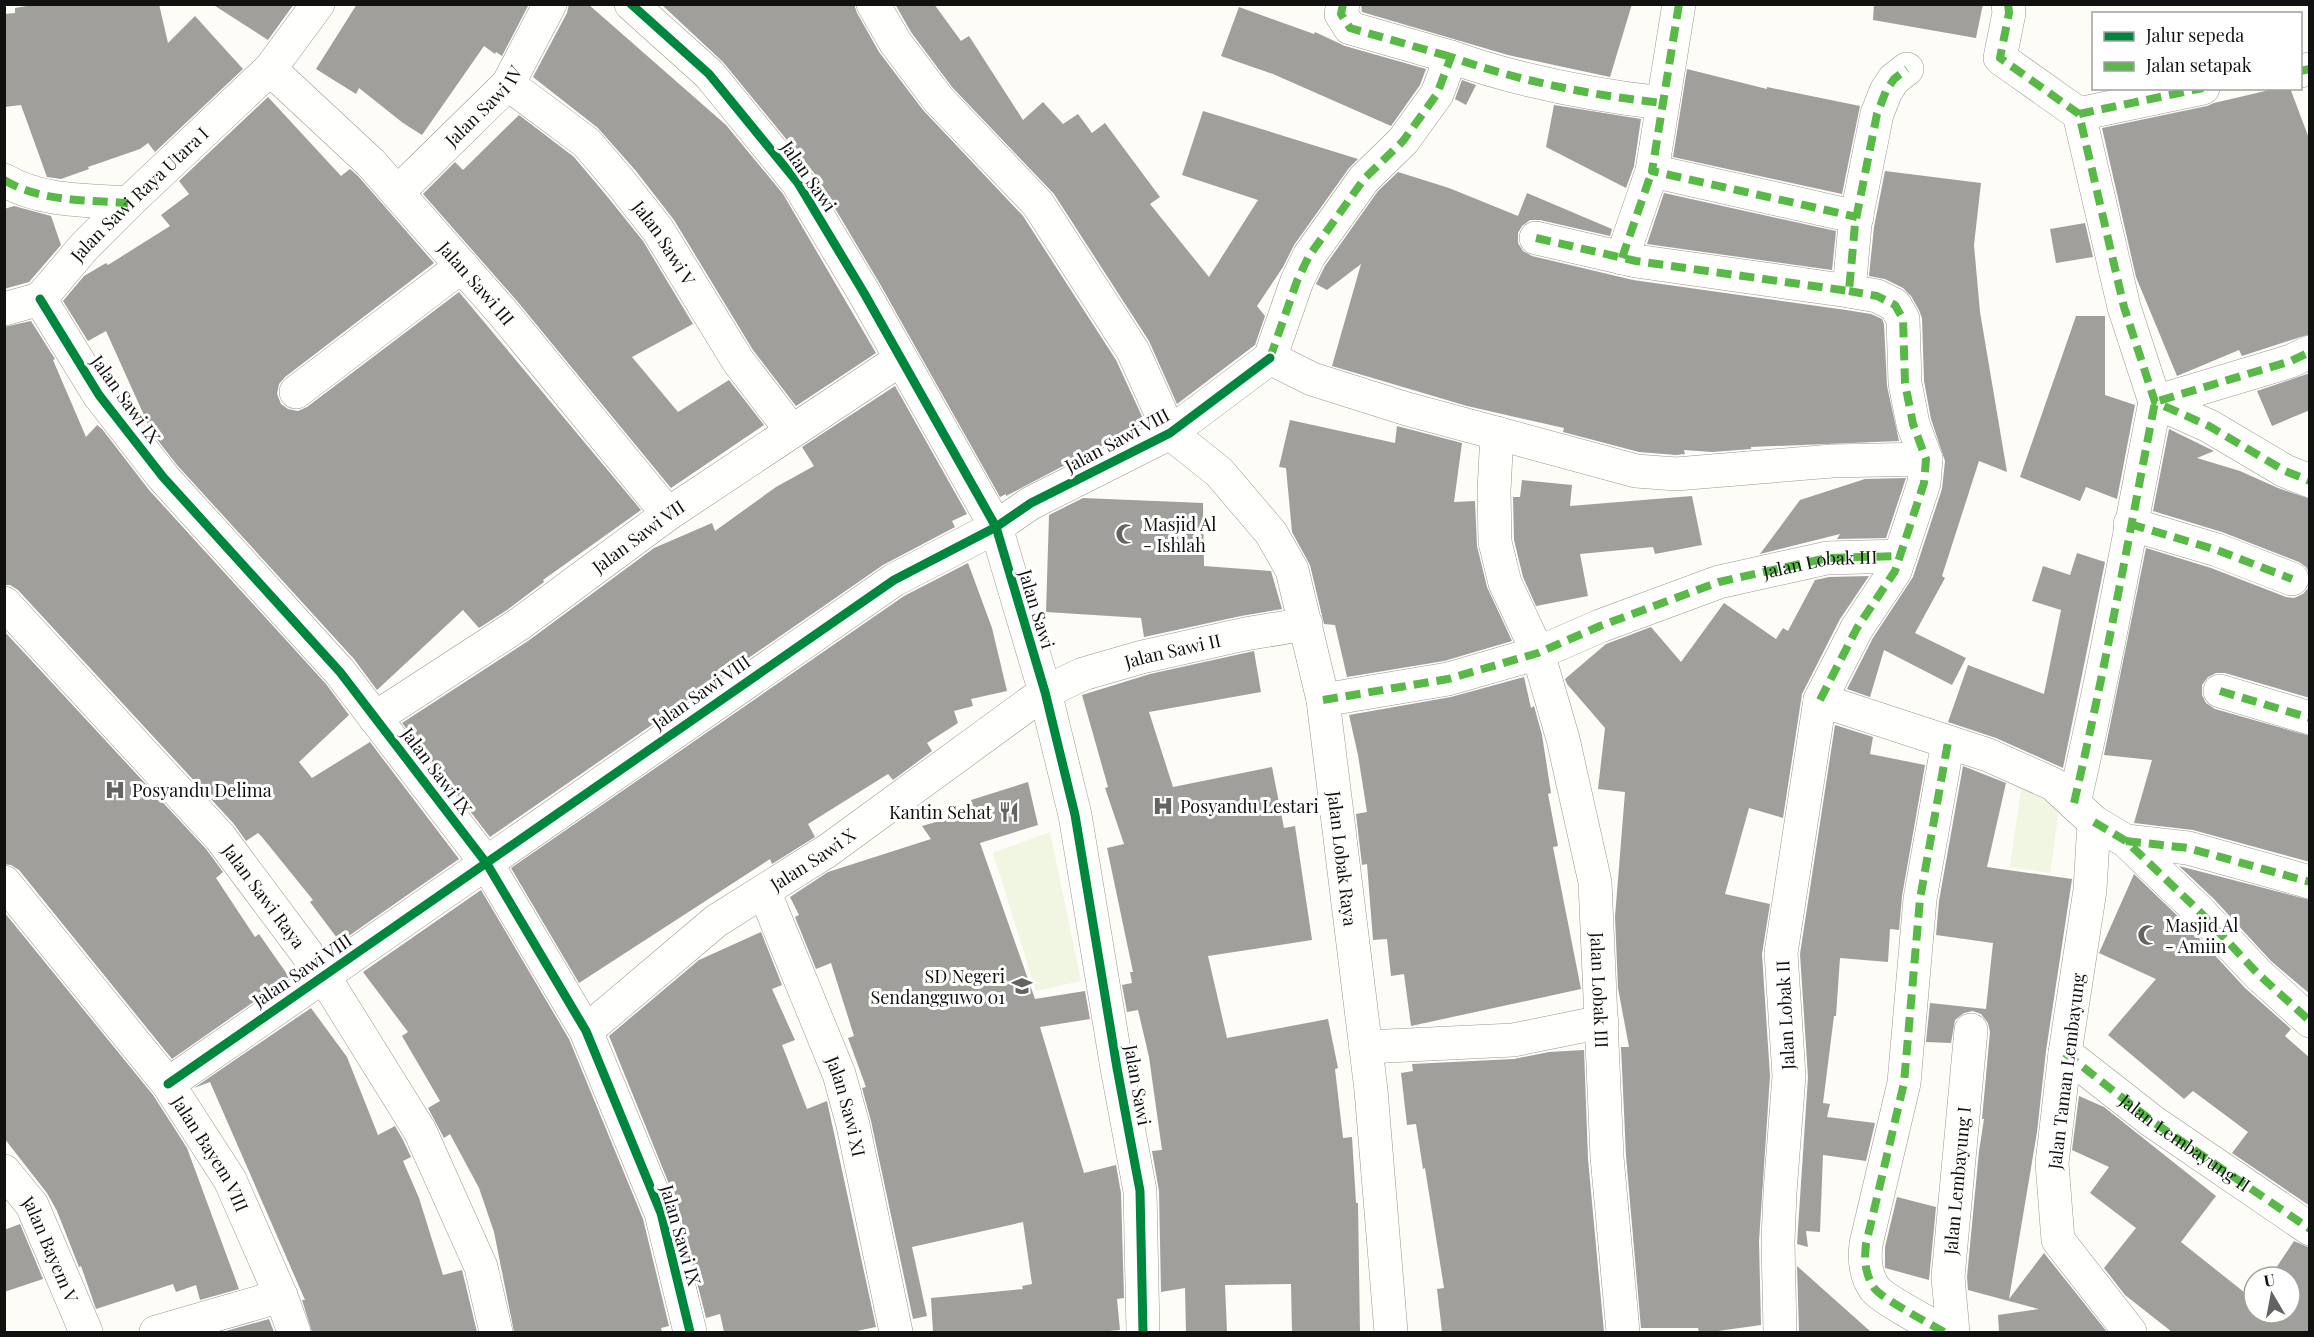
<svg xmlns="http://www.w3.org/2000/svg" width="2314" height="1337" font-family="'Playfair Display',serif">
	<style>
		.pitch { fill: #f0f6e1 }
		.building { fill: #a19f9c }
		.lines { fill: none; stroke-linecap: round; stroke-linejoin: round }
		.minor-casing { stroke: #979795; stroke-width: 34 }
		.minor { stroke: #fffffe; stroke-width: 33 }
		.quiet { stroke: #58b947; stroke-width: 8; stroke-dasharray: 15 8; stroke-linecap: butt }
		.cycleway-casing { stroke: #fff; stroke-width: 13 }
		.cycleway { stroke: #00873e; stroke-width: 9 }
		.labels { text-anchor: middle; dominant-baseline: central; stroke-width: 6; stroke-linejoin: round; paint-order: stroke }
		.street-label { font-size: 18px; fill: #111; stroke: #fff }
		.poi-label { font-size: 18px; fill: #111; stroke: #fff; text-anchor: start }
	</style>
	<rect width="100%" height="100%" fill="#fdfcf7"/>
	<g class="pitch">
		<polygon points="2021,789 2061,794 2050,873 2010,867"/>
		<polygon points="1050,832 1081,981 1036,991 993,853"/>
	</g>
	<g class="building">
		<polygon points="39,4 159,4 168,43 195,16 243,69 155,152 148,143 140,149 88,167 89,169 61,179 47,177 21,105 4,107 4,14 15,13 15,8"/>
		<polygon points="212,4 294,4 268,40"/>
		<polygon points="357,4 529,4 502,56 496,52 495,54 484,46 422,135 403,123 359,88 356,94 316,69"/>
		<polygon points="569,4 588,4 726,125 783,194 876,353 796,406 753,350 674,220 636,171 598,128 533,77 567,13"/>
		<polygon points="661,4 854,4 857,13 879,52 923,110 1023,216 1116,360 1145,423 1006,496 1006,494 1000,497 880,284 814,173 723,62"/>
		<polygon points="895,4 934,4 961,41 969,36 1023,120 1043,102 1063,124 1078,114 1092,133 1105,123 1160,197 1150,204 1209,277 1258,200 1182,175 1203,111 1358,159 1349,168 1294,245 1283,267 1257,306 1265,316 1255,345 1177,404 1149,341 1054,194 952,87 911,32"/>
		<polygon points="1361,4 1632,4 1610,77 1508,55 1362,12"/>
		<polygon points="1874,4 1983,4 1976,38 1873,20"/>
		<polygon points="1239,7 1314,34 1315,32 1345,46 1426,69 1420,85 1391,126 1273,74 1221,56"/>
		<polygon points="1687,69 1767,89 1767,87 1860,106 1842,194 1673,157"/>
		<polygon points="1462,80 1476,85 1466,105 1455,99"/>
		<polygon points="2278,88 2290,88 2310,141 2310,334 2242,356 2239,350 2177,376 2136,277 2102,128 2207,106 2214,103"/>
		<polygon points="268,97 341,176 350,169 358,176 434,263 285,377 279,384 277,394 281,404 288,409 298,411 307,407 459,292 641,510 543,580 544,582 507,610 479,628 463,610 377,690 354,659 177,465 152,433 106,331 88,341 63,301 84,276 106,263 108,265 170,226 161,215 189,194 179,181"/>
		<polygon points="1554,105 1641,119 1634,166 1626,188 1546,147"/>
		<polygon points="519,115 574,157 606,195 643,241 693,324 632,357 678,412 729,380 764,425 671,488 517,301 423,194 455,162 463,170"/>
		<polygon points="1885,171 1981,183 1974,245 1980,312 2007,472 1979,461 1942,576 1945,578 1915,633 1966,658 1952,685 1884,650 1870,697 1847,689 1873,638 1913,577 1942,489 1945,461 1931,419 1924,381 1922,318 1919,310 1911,296 1903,288 1885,279 1869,276 1874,227"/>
		<polygon points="1398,172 1449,188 1518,216 1527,193 1612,229 1610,236 1540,220 1530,220 1522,226 1518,233 1518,243 1523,251 1532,256 1633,280 1846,310 1871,314 1882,319 1884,324 1887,386 1899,441 1751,447 1751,449 1712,452 1684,450 1685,454 1676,455 1639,452 1563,432 1564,428 1467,406 1332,366 1361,264 1327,290 1316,284 1325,266 1378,191"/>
		<polygon points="1664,193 1836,231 1832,270 1647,244"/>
		<polygon points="14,206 51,216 61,245 29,282 4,289 4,209"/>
		<polygon points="2085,223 2093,257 2056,263 2050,229"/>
		<polygon points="2076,316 2105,316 2105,395 2135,405 2117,499 2086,487 2080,501 2020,477"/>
		<polygon points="31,321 55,359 53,360 86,437 97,425 102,429 149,490 326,684 349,715 299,762 312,778 370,742 459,859 340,942 310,902 313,900 262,837 258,833 246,841 234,824 18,590 10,585 4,585 4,327"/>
		<polygon points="2310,373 2310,410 2272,426 2257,391"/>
		<polygon points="895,386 967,514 952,521 955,527 883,565 490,837 402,723 528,641 654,548 712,523 715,531 776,487 814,466 802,447"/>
		<polygon points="1290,420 1395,443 1397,426 1462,443 1454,502 1475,501 1477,546 1487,587 1512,641 1444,661 1347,677 1335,625 1324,624 1310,565 1292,532 1286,468 1279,467"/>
		<polygon points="2169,429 2214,451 2197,458 2240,471 2278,488 2310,499 2310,574 2306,567 2299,562 2222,532 2153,511"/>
		<polygon points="1906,478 1886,538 1837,539 1840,534 1760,554 1800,500 1865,479"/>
		<polygon points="1522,480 1572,485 1570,506 1692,496 1702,545 1655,554 1653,547 1580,554 1588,596 1536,606 1523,577 1514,540 1513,497 1520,497"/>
		<polygon points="1083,498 1203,503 1204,566 1271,571 1282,609 1241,616 1144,637 1141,618 1046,612 1049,515"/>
		<polygon points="2146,548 2211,568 2286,597 2294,598 2303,594 2310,586 2310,698 2225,673 2216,673 2208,677 2202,685 2202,695 2206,703 2215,709 2310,736 2310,862 2193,830 2134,823 2152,760 2104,755"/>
		<polygon points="2077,553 2105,562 2063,768 1996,738 1948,722 1968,665 2044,694 2061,610 2032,601 2043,566 2070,575"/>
		<polygon points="968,563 992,628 1007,691 971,699 973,706 954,711 958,723 927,743 932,751 893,780 888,774 808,824 815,837 772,864 770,859 579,983 511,868 904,596"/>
		<polygon points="1869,576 1840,619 1802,694 1783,818 1749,808 1725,894 1770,904 1762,954 1770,1076 1759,1241 1761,1325 1711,1332 1699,1332 1698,1328 1641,1328 1626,1156 1621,1047 1629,1047 1618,988 1615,917 1625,792 1598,789 1605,728 1567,684 1565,679 1606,644 1651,627 1681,662 1724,603 1776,639 1783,628 1788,631 1815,580 1829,577"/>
		<polygon points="4,631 206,849 223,872 216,878 255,937 259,934 289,977 172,1059 19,870 11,865 4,864"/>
		<polygon points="1254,651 1261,692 1149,712 1173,787 1272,767 1284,828 1295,826 1312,940 1208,956 1227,1038 1328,1019 1338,1068 1335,1069 1343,1138 1352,1137 1356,1203 1358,1203 1360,1332 1292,1332 1291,1284 1225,1285 1227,1332 1186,1332 1185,1288 1161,1292 1159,1191 1152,1151 1162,1150 1149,1057 1138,1010 1127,1012 1122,985 1132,983 1130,972 1133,972 1107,848 1124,844 1105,788 1108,787 1082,695 1150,674"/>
		<polygon points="1524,677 1531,708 1534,706 1542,735 1551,793 1548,794 1558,846 1553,847 1581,989 1411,1026 1404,974 1391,976 1387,939 1373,940 1367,864 1362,865 1356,814 1367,812 1358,755 1349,715 1451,697"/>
		<polygon points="1835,725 1873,737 1870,754 1925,765 1902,896 1899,930 1890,929 1888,962 1840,958 1836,1016 1834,1016 1823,1103 1830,1104 1827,1117 1875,1123 1866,1161 1823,1155 1820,1232 1806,1231 1808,1247 1797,1244 1808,1077 1800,954"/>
		<polygon points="1963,766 2006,783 1987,867 2072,879 2046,1051 2037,1132 2009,1299 2044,1253 2107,1332 1999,1332 1998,1315 2039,1309 1968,1290 1967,1277 1979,1151 1984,1119 1982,1119 1990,1032 1988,1023 1981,1014 1973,1011 1964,1013 1955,1020 1951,1043 1926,1042 1930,1003 1986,1009 1993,943 1936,935 1939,901"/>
		<polygon points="1028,782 1038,825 980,843 1035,999 1085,991 1090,1019 1040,1027 1084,1173 1116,1165 1121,1193 1124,1298 1117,1299 1120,1330 1098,1332 933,1332 931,1298 1023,1289 1022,1286 1032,1284 1023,1222 912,1247 927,1316 913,1319 871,1121 862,1088 866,1087 848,1038 854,1036 831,963 816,969 795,917 799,915 790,897 828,872 931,839 922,826 974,811 971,800"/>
		<polygon points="2179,866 2310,900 2310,994 2271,961 2214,899"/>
		<polygon points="2134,874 2187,925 2245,988 2291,1029 2285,1036 2310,1058 2310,1206 2232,1153 2248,1132 2193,1091 2184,1099 2108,1035 2156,979 2099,953"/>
		<polygon points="481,890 569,1039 643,1219 669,1326 661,1328 662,1332 514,1332 494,1232 479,1188 450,1134 444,1138 428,1108 440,1101 402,1036 408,1032 363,972"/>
		<polygon points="4,912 153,1095 187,1148 239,1289 200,1300 196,1285 176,1292 173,1284 96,1309 81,1266 79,1267 57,1211 47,1193 4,1138"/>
		<polygon points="761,932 782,985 772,989 795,1040 782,1045 807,1109 827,1101 876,1327 852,1332 724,1332 720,1314 706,1318 678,1206 609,1036 699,960"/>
		<polygon points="311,1008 347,1057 378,1135 395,1126 403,1140 411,1157 403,1161 419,1198 443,1275 462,1270 477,1332 312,1332 302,1300 305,1300 210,1082 194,1088"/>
		<polygon points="1584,1050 1588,1159 1604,1332 1442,1332 1437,1289 1444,1288 1425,1168 1423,1169 1416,1124 1407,1125 1401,1073 1413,1071 1412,1064 1514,1059 1549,1052"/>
		<polygon points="2079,1096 2104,1107 2216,1196 2181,1242 2254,1300 2254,1313 2290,1313 2290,1277 2270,1277 2294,1241 2310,1248 2310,1332 2172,1332 2125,1295 2104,1268 2136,1228 2090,1193 2109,1167 2072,1150"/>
		<polygon points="1897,1197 1936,1207 1929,1280 1885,1268 1885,1247"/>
		<polygon points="20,1224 43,1279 4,1292 4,1230"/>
		<polygon points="1797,1266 1806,1274 1871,1332 1799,1332"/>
		<polygon points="269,1319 274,1332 222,1332"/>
	</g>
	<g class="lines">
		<g class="minor-casing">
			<g id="minor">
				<polyline points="631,4 709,74 798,183 864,293 996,527 1045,692 1075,815 1117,1068 1140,1191 1143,1332"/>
				<path id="s1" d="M 873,4 L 895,42 L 938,99 L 1038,204 L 1133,351 L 1170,433 L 1219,472 L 1271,533 L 1292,570 L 1323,700 L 1371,1090 L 1391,1332"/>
				<polyline points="1343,4 1341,14 1350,28 1451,57"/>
				<polyline points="1679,4 1652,171 1857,217"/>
				<polyline points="2008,4 2009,13 2000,58 2079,114 2124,307 2155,402 2209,426 2285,471 2310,481"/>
				<path id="s2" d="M 270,69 L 371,163 L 503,313 L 668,514"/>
				<polyline points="2300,71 2310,69"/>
				<path id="s3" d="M 508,84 L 587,143 L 621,183 L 658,230 L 738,361 L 791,430"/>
				<polyline points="2079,114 2203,88"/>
				<path d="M 4,180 C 41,202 86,200 128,203"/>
				<path id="s4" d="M 397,193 L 508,84 L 550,4"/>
				<polyline points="1536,238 1636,261 1849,291 1855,224 1877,114 1886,91 1894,79 1907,69"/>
				<polyline points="1622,258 1652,171"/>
				<polyline points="40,299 99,395 163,477 340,672 487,864 586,1031 661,1213 690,1332"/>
				<path id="s5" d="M 4,309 L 40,299 L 84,247 L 128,203 L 270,69 L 318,4"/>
				<polyline points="1270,358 1312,379 1407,409 1636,471 1676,474 1832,461 1926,459"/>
				<path d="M 1270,358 L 1297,281 L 1309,256 L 1364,179 L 1403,141 L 1437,94 L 1451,57 C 1519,81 1590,95 1662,103"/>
				<polyline points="296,392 462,266"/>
				<path id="s6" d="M 1497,433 L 1494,491 L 1495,542 L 1505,583 L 1538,653 L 1563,739 L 1595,882 L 1607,1157 L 1623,1332"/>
				<polyline points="2130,524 2217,550 2292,579"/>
				<path id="s7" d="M 4,603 L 220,837 L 323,975 L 420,1131 L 481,1267 L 496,1332"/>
				<polyline points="2220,691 2310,718"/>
				<polyline points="1323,700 1448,679 1538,653 1600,626 1719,582 1827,558 1900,556"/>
				<polyline points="1820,700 1988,755 2053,784 2094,822 2126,841 2200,912 2258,974 2310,1021"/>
				<path id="s8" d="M 375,718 L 518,625 L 668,514 L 901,359"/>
				<path d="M 2074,803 C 2105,670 2129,536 2155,402 L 2291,361 L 2310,352"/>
				<polyline points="2094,822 2090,890 2065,1053 2052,1163 2058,1240 2130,1332"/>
				<polyline points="2126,841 2188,848 2310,882"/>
				<path id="s9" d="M 4,882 L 168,1084 L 230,1180 L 281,1296 L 294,1332"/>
				<path id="s10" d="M 764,891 L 839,1074 L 853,1125 L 896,1332"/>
				<path id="s11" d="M 586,1031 L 716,921 L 827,851 L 1045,692 L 1083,674 L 1142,657 L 1245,634 L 1306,624"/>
				<polyline points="1366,1047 1513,1040 1602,1022"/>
				<polyline points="2065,1053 2152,1121 2310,1229"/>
				<polyline points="168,1084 894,580 996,527 1031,503 1170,433 1270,358"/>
				<path id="s12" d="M 4,1171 L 32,1205 L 86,1332"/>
				<polyline points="156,1332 281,1296"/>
				<polyline points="1780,1332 1778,1242 1780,1192 1789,1076 1781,953 1820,700 1857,628 1895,571 1924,483 1926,459 1913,424 1905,383 1903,319 1895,305 1877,296 1849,291"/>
				<path d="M 1944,1332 C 1930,1324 1883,1299 1875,1289 C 1865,1275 1864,1260 1866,1244 L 1904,1083 L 1920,899 L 1948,742"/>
				<path id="s13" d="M 1953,1332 L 1948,1277 L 1971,1030"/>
			</g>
		</g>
		<use href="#minor" class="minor"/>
		<g class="quiet">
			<polyline points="1343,4 1341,14 1350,28 1451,57"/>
			<polyline points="1679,4 1652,171 1857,217"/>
			<polyline points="2008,4 2009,13 2000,58 2079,114 2124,307 2155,402 2209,426 2285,471 2310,481"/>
			<polyline points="2300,71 2310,69"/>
			<polyline points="2079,114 2203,88"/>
			<path d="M 4,180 C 41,202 86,200 128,203"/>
			<polyline points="1536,238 1636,261 1849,291 1855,224 1877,114 1886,91 1894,79 1907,69"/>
			<polyline points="1622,258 1652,171"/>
			<path d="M 1270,358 L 1297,281 L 1309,256 L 1364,179 L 1403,141 L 1437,94 L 1451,57 C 1519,81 1590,95 1662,103"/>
			<polyline points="2130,524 2217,550 2292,579"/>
			<polyline points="2220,691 2310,718"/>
			<path id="s14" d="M 1323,700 L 1448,679 L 1538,653 L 1600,626 L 1719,582 L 1827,558 L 1900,556"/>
			<polyline points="1820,700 1857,628 1895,571 1924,483 1926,459 1913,424 1905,383 1903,319 1895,305 1877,296 1849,291"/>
			<path d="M 2074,803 C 2105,670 2129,536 2155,402 L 2291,361 L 2310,352"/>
			<polyline points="2094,822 2126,841 2200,912 2258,974 2310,1021"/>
			<polyline points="2126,841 2188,848 2310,882"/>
			<path id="s15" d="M 2065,1053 L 2152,1121 L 2310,1229"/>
			<path d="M 1944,1332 C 1930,1324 1883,1299 1875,1289 C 1865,1275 1864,1260 1866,1244 L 1904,1083 L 1920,899 L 1948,742"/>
		</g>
		<g class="cycleway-casing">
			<g id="cycleway">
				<polyline points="631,4 709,74 798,183 864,293 996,527 1045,692 1075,815 1117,1068 1140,1191 1143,1332"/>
				<polyline points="40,299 99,395 163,477 340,672 487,864 586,1031 661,1213 690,1332"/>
				<polyline points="168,1084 894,580 996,527 1031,503 1170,433 1270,358"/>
			</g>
		</g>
		<use href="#cycleway" class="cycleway"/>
	</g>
	<defs>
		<g id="mosque-bare" transform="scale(1.62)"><path d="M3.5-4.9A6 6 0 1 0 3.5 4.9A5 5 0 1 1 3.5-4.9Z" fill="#646362" stroke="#fff" stroke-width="2.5" paint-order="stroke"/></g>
		<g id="hospital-bare" transform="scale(1.62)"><path d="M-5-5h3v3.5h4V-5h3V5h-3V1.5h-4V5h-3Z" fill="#646362" stroke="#fff" stroke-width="2.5" paint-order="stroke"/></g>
		<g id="restaurant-bare" transform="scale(1.62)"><path d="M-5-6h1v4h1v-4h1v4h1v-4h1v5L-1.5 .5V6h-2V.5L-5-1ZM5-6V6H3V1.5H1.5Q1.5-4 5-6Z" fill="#646362" stroke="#fff" stroke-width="2.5" paint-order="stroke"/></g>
		<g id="school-bare" transform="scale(1.62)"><path d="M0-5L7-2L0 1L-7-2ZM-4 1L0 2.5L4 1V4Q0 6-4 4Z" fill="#646362" stroke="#fff" stroke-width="2.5" paint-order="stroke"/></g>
	</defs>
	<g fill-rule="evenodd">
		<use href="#mosque-bare" x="1126" y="534"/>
		<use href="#hospital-bare" x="115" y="790"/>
		<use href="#hospital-bare" x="1163" y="806"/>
		<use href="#restaurant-bare" x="1009" y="812"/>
		<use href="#mosque-bare" x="2148" y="935"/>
		<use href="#school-bare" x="1022" y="986"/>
	</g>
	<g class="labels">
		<g class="street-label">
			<text stroke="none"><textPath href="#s4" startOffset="123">Jalan Sawi IV</textPath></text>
			<text transform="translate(809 176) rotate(55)">Jalan Sawi</text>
			<text stroke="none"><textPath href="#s5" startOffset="182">Jalan Sawi Raya Utara I</textPath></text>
			<text stroke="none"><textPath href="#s3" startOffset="225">Jalan Sawi V</textPath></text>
			<text stroke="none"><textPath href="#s2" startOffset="298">Jalan Sawi III</textPath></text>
			<text transform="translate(126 399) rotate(54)">Jalan Sawi IX</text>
			<text transform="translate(1117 440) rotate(-28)">Jalan Sawi VIII</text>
			<text stroke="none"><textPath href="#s8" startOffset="320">Jalan Sawi VII</textPath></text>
			<text stroke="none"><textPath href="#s14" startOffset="518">Jalan Lobak III</textPath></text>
			<text transform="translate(1037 609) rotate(73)">Jalan Sawi</text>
			<text stroke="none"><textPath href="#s11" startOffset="706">Jalan Sawi II</textPath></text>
			<text transform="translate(701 692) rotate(-35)">Jalan Sawi VIII</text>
			<text transform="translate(437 771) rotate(53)">Jalan Sawi IX</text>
			<text stroke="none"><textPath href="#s11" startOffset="285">Jalan Sawi X</textPath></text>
			<text stroke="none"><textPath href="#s1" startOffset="1004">Jalan Lobak Raya</textPath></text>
			<text stroke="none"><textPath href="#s7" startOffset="392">Jalan Sawi Raya</textPath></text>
			<text transform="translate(302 970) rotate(-34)">Jalan Sawi VIII</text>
			<text stroke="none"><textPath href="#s6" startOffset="573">Jalan Lobak III</textPath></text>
			<text transform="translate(1785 1015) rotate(-93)">Jalan Lobak II</text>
			<text transform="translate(2066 1071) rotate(-83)">Jalan Taman Lembayung</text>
			<text transform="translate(1138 1085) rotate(80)">Jalan Sawi</text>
			<text stroke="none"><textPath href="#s10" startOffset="231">Jalan Sawi XI</textPath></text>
			<text stroke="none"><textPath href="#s15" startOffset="150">Jalan Lembayung II</textPath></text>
			<text stroke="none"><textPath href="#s9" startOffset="342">Jalan Bayem VIII</textPath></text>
			<text stroke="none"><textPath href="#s13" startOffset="152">Jalan Lembayung I</textPath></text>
			<text transform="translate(681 1235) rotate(74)">Jalan Sawi IX</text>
			<text stroke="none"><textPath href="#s12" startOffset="92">Jalan Bayem V</textPath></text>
		</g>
		<g class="poi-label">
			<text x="1143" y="524">Masjid Al<tspan x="1143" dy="21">- Ishlah</tspan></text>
			<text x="132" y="790">Posyandu Delima</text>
			<text x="1180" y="806">Posyandu Lestari</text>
			<text x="992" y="812" text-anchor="end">Kantin Sehat</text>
			<text x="2165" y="925">Masjid Al<tspan x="2165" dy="21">- Amiin</tspan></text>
			<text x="1005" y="976" text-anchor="end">SD Negeri<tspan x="1005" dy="21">Sendangguwo 01</tspan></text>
		</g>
	</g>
	<rect width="2314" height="1337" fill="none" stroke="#111111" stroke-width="12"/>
	<rect x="2092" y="12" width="210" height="78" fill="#ffffff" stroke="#a0a0a0" stroke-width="1.5"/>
	<rect x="2104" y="32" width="30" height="9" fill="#00873e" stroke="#a0a0a0" stroke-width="1.5"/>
	<text x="2146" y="42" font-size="18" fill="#111111">Jalur sepeda</text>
	<rect x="2104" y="62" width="30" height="9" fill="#58b947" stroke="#a0a0a0" stroke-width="1.5"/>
	<text x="2146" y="72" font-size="18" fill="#111111">Jalan setapak</text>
	<g transform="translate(2272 1295) rotate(350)"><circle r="28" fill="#ffffff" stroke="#a0a0a0" stroke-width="1.5"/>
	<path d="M0-4.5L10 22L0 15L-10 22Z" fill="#646362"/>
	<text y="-9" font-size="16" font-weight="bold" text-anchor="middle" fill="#111111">U</text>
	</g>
</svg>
